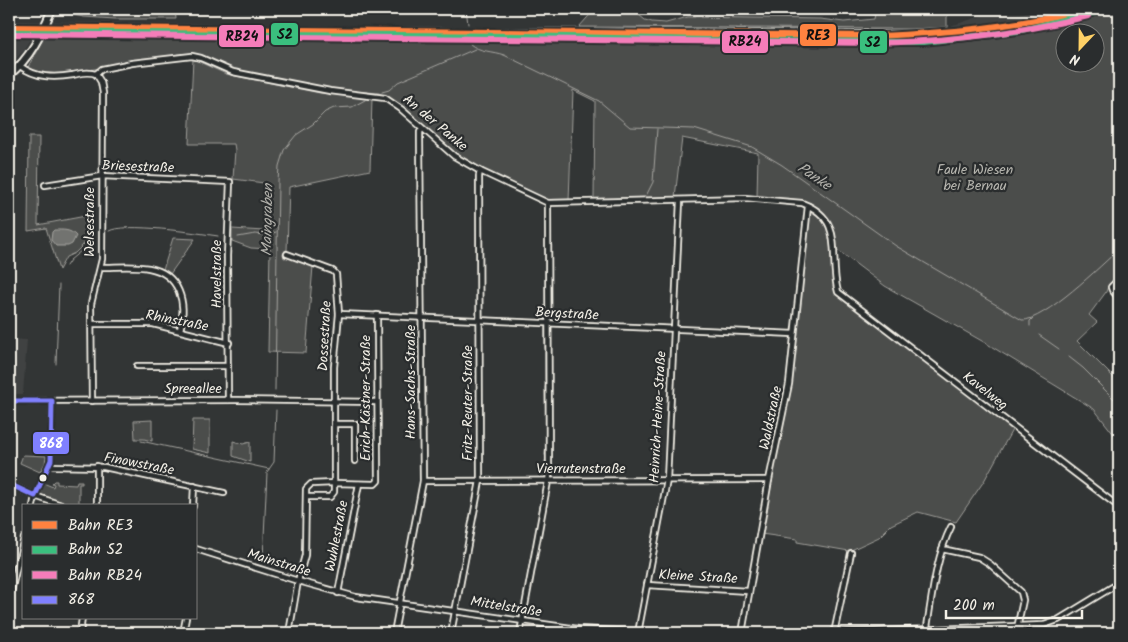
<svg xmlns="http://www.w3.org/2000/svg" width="1128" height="642" font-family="Kalam,sans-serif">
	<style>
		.built { fill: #404242 }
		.green { fill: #4b4d4c; stroke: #a09f9a; fill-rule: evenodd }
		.water { fill: #727370; stroke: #a6a5a0 }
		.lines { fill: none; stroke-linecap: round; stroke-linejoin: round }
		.stream { stroke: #a6a5a0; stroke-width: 1 }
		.minor-casing { stroke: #f4f1e8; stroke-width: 8 }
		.secondary-casing { stroke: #f4f1e8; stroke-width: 10 }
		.minor { stroke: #2a2d2e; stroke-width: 4.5 }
		.secondary { stroke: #2a2d2e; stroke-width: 6 }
		.rail-casing { stroke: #f4f1e8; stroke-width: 3 }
		.rail { stroke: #2a2d2e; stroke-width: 1; stroke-dasharray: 4; stroke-linecap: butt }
		.bus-1-casing { stroke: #2a2d2e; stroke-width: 9 }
		.bus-1 { stroke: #8080ff; stroke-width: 5 }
		.rail-1-casing { stroke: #2a2d2e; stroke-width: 10 }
		.rail-2-casing { stroke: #2a2d2e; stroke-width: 10 }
		.rail-3-casing { stroke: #2a2d2e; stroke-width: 10 }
		.rail-1 { stroke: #ff8240; stroke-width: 6 }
		.rail-2 { stroke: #3abf7e; stroke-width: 6 }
		.rail-3 { stroke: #f57db9; stroke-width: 6 }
		.bus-dot { fill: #f4f1e8; stroke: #2a2d2e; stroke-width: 2 }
		.labels { text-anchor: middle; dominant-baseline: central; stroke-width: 4.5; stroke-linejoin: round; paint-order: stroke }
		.street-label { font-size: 14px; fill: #f4f1e8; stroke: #2a2d2e }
		.park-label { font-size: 14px; fill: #b9b8b1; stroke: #2a2d2e }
		.water-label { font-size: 15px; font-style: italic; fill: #b3b2ac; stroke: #2a2d2e }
		.line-badge { stroke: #2a2d2e; stroke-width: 2 }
		.badge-label { font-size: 14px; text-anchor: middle; font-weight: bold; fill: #fff }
		.pale-badge-label { font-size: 14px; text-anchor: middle; font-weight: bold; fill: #111 }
	</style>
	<rect width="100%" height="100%" fill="#323535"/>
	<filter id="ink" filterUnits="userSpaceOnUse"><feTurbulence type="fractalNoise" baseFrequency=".02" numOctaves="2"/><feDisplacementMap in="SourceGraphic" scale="10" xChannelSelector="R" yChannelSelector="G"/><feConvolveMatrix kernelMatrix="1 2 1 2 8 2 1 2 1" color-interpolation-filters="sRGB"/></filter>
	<g filter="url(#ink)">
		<g class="built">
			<polygon points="1041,9 1116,9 1048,29 971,40 927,44 877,46 199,36 35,35 32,41 29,41 23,51 9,66 9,21 504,28 730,27 862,30 947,27 982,16 1011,16"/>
			<polygon points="9,339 27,340 23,394 9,394"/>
		</g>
		<g class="green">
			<polygon points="62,9 175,9 176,19 115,19 84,17 61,13"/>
			<polygon points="595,9 638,9 639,15 645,20 652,22 666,23 688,17 820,19 844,22 874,19 876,9 958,9 947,16 947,27 912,29 579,27"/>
			<path d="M 1116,9 L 1119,9 L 1119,275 L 1109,284 L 1106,292 L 1089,315 L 1097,322 L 1077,341 L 1119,383 L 1119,441 L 1094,409 L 989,345 L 885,286 L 836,249 L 834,248 L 837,292 L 1012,430 L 984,481 L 956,522 L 918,512 L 891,525 L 879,537 L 849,551 L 797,542 L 797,539 L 761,534 L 791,384 L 810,205 L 757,197 L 758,153 L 682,138 L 675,197 L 594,199 L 595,101 L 573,90 L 569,201 L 554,201 L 545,200 L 479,169 L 455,154 L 391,99 L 379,93 L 331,89 L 235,71 L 222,66 L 206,58 L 188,54 L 57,75 L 35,73 L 29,70 L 28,67 L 45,35 L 627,41 L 758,44 L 908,45 L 971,40 L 1048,29 ZM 1066,32 L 1096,32 L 1096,62 L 1066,62 Z"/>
			<polygon points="193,59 226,74 320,93 372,98 370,170 289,187 287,251 285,251 283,254 284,258 291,257 313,266 306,353 268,352 270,249 251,248 232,241 232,229 264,231 264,183 233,179 235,150 234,144 189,144"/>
			<polygon points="29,137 39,137 38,225 91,215 90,233 84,244 75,253 66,257 59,270 46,228 28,231"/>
			<polygon points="173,238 195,239 170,274 163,270"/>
			<polygon points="152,420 152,441 144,439 135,439 134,421"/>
			<polygon points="193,420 210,420 210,453 192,449"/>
			<polygon points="233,441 243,444 250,442 250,462 233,456"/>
			<polygon points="23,455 46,456 45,463 40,472 20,463"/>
			<polygon points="54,481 57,481 57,484 76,485 77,481 82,481 82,484 79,484 79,504 87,506 75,506 39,494 43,483 53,487 54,484 52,483"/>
		</g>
		<path class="water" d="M 54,230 C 63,230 70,229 76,236 L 72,244 L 68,246 L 56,246 L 51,240 L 52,232 Z"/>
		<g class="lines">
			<g class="stream">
				<polyline points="466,9 468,24"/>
				<path d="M 470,44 C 479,52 493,51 504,55 L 599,101 L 630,127 L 694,129 L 752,147 L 782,165 L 896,246 L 1022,320 C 1043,322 1103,264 1119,249"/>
				<polyline points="382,92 389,90 398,82 475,49"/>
				<polyline points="646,196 653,182 657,129"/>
				<path d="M 109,231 C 124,222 198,233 218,236"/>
				<polyline points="238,237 255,234 266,235 276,232"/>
				<polyline points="66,266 70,260 93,241"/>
				<polyline points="1030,326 1030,321 1033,318"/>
				<polyline points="545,328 545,348"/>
				<polyline points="1039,335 1059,349"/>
				<polyline points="545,352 545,380"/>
				<polyline points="1069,357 1083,368 1119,404"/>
				<polyline points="56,364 59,285"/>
				<polyline points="545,387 546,430"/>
				<polyline points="275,390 278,182 279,166 284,150 296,135 313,124 325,112 334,108 352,107 365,100"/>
				<polyline points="546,432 546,440"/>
				<polyline points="141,441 269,469"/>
				<polyline points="545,455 546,444"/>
				<polyline points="545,474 545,461"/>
				<polyline points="263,559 267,472 274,462 276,410"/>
			</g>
			<g class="minor-casing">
				<g id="minor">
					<polyline points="873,11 873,9"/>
					<path d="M 20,66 C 36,78 54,78 73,75 C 80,73 88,71 96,74"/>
					<path d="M 96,74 L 102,69 L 132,63 L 192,56 L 201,58 L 233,72 L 330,91 L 385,98 L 401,109 L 454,156 L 480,171 L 548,203 L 745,198 L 802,203 C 847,220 828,256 838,292 L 1119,507"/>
					<polyline points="45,185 102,176 230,182 227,256 228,400"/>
					<polyline points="287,254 333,271 336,274 339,314 334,367 334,483 311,484 306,489 305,555 298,581 289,633"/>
					<path d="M 101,267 C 117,267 134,265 149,268 C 180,274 187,303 180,330"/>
					<polyline points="1119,279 1111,287 1112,290 1119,298"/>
					<polyline points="339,314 794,334"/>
					<polyline points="92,324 153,324 229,343"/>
					<polyline points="137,366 228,366"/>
					<polyline points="9,401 236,400 377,402"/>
					<polyline points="92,401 91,304 102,259 103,93 101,82 96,74"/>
					<polyline points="335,424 355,424 355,461"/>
					<polyline points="49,466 104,467 224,493"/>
					<polyline points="423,481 769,480"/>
					<polyline points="9,484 35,496 64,506"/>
					<polyline points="307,497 330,497 334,492 334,483 375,484 378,481 377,315"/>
					<polyline points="33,506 35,496 51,460 52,401"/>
					<polyline points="97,506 97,466"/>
					<polyline points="193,506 194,486"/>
					<polyline points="196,549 298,581 356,597 578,629 654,633"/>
					<polyline points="942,549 979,557 990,564 1021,592 1023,600 1016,633"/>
					<polyline points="647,585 748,591"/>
					<polyline points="338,593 359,484"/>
					<polyline points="9,599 24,538"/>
					<polyline points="80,633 82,618"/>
					<polyline points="183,633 186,618"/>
					<polyline points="394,633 423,481 420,139 420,132 422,129"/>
					<polyline points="451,633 480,481 479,176 480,171"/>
					<polyline points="520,633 549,476 548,203"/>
					<polyline points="638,633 667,480 680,201"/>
					<polyline points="742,633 769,480 789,384 808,206"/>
					<polyline points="827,633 1044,625 1058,620 1119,583"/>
					<polyline points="834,633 851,553"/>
					<path d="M 926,633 C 932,598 935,559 951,527"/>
				</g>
			</g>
			<g class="secondary-casing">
				<path id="secondary" d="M 9,75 C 30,59 42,33 52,9"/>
			</g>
			<use href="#minor" class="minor"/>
			<use href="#secondary" class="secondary"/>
			<g class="rail-casing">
				<path id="rail" d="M 9,25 L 923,32 C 974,28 1025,22 1074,9"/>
			</g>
			<use href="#rail" class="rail"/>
			<g class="bus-1-casing">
				<polyline id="bus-1" points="9,401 52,401 51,460 35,496 9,484"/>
			</g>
			<use href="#bus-1" class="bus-1"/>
			<g class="rail-1-casing">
				<path id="rail-1" d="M 9,27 L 875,36 C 947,33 1016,27 1086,9"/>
			</g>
			<g class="rail-2-casing">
				<polyline id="rail-2" points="9,32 519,36 753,41 924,42 1018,31 1108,9"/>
			</g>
			<g class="rail-3-casing">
				<path id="rail-3" d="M 9,34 L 875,43 C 947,41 1018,34 1088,16"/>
			</g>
			<use href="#rail-1" class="rail-1"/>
			<use href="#rail-2" class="rail-2"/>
			<use href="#rail-3" class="rail-3"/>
		</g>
	</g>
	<circle class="bus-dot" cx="43" cy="478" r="4.5"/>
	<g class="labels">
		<g class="street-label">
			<text transform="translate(435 123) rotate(40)">An der Panke</text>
			<text transform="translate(138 167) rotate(2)">Briesestraße</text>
			<text transform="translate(90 222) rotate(-90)">Welsestraße</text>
			<text transform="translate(217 274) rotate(-90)">Havelstraße</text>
			<text transform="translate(567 314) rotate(3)">Bergstraße</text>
			<text transform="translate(177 321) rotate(11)">Rhinstraße</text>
			<text transform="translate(325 336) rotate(-87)">Dossestraße</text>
			<text transform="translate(411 382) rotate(-90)">Hans-Sachs-Straße</text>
			<text x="193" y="389">Spreeallee</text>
			<text transform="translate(985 391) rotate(38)">Kavelweg</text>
			<text transform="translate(366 398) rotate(-90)">Erich-Kästner-Straße</text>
			<text transform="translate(468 403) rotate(-90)">Fritz-Reuter-Straße</text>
			<text transform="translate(658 417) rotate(-87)">Heinrich-Heine-Straße</text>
			<text transform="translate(771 418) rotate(-78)">Waldstraße</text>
			<text transform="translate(139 464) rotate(11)">Finowstraße</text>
			<text x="581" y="469">Vierrutenstraße</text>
			<text transform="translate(337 536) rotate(-79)">Wuhlestraße</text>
			<text transform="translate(279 563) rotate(17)">Mainstraße</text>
			<text transform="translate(698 577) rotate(3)">Kleine Straße</text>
			<text transform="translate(506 607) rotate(9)">Mittelstraße</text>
		</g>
		<g class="park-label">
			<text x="975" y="170">Faule Wiesen<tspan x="975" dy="16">bei Bernau</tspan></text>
		</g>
		<g class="water-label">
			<text transform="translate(814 177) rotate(34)">Panke</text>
			<text transform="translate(268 220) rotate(-89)">Maingraben</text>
		</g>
	</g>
	<g class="line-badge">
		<rect x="270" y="22" width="29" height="24" rx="5" fill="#3abf7e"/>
		<rect x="799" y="23" width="38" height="24" rx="5" fill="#ff8240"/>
		<rect x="218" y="24" width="47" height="24" rx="5" fill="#f57db9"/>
		<rect x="721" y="30" width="48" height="24" rx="5" fill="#f57db9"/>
		<rect x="859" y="30" width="29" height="24" rx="5" fill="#3abf7e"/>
		<rect x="32" y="431" width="38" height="24" rx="5" fill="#8080ff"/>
	</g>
	<g class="badge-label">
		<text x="51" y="448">868</text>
	</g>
	<g class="pale-badge-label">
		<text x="285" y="39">S2</text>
		<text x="818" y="40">RE3</text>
		<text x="242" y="41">RB24</text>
		<text x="745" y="46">RB24</text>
		<text x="873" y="47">S2</text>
	</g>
	<rect width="1128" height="642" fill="none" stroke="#2a2d2e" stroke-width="30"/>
	<rect x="15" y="15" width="1098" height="612" fill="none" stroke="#f4f1e8" stroke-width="2" filter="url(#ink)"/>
	<rect x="22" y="504" width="175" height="115" fill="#2a2d2e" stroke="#7b7b78"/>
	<rect x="32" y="521" width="25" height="8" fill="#ff8240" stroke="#7b7b78"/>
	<text x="68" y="530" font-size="15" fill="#f4f1e8">Bahn RE3</text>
	<rect x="32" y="546" width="25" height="8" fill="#3abf7e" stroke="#7b7b78"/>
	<text x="68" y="554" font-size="15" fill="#f4f1e8">Bahn S2</text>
	<rect x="32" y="571" width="25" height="8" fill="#f57db9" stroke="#7b7b78"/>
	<text x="68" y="580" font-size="15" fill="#f4f1e8">Bahn RB24</text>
	<rect x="32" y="596" width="25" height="8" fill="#8080ff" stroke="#7b7b78"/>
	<text x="68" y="604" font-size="15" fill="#f4f1e8">868</text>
	<g transform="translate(1080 48) rotate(202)"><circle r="24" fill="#2a2d2e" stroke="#7b7b78"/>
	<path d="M0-4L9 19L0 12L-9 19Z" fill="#ffd166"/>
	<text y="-8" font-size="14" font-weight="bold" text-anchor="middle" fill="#f4f1e8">N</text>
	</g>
	<path d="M946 610v8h136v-8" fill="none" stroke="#f4f1e8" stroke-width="2.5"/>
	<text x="953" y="610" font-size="15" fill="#f4f1e8" stroke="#2a2d2e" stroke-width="4" paint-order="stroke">200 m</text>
</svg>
